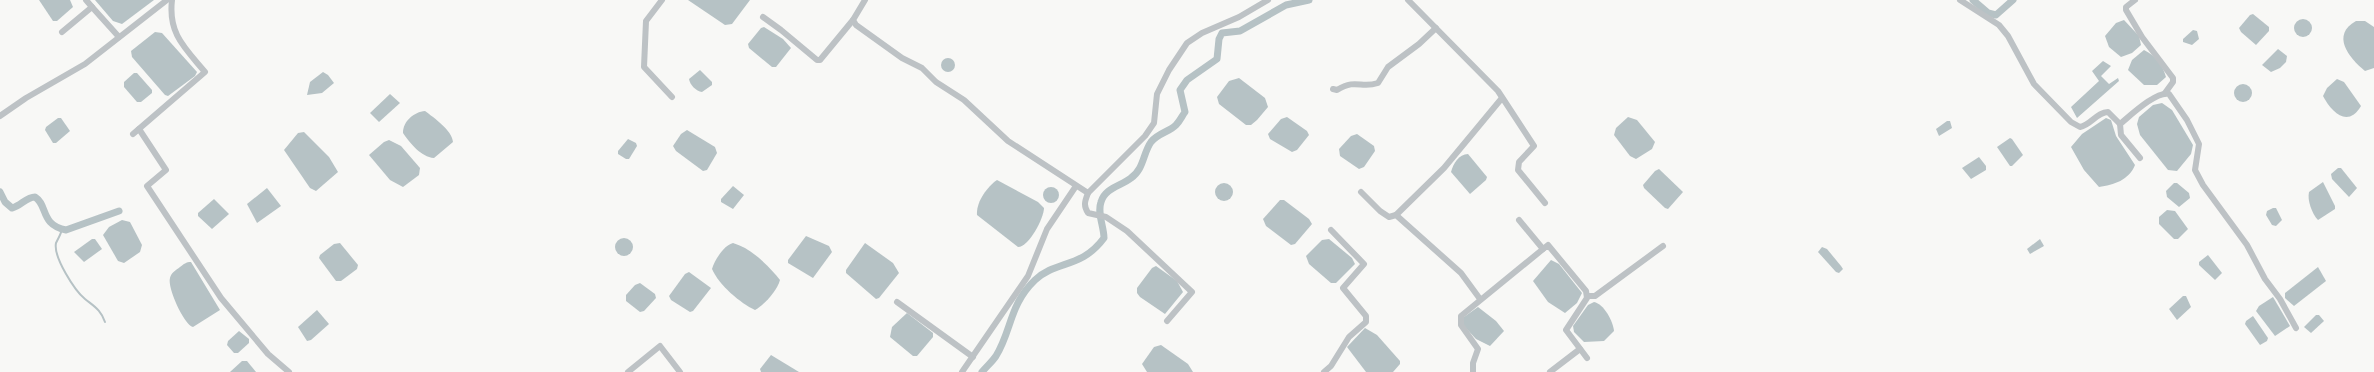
<svg xmlns="http://www.w3.org/2000/svg" width="2374" height="372" font-family="Lato,sans-serif">
	<style>
		.water { fill: #b6c2c5 }
		.lines { fill: none; stroke-linecap: round; stroke-linejoin: round }
		.stream { stroke: #b6c2c5; stroke-width: 2 }
		.canal { stroke: #b6c2c5; stroke-width: 7 }
		.minor { stroke: #bdc2c5; stroke-width: 6 }
	</style>
	<rect width="100%" height="100%" fill="#f8f8f6"/>
	<g class="water">
		<polygon points="39,0 70,0 73,7 57,21 53,21"/>
		<polygon points="95,0 154,0 122,24 113,21"/>
		<polygon points="688,0 750,0 732,24 725,25"/>
		<polygon points="2253,14 2269,27 2269,31 2256,45 2241,32 2239,28 2250,15"/>
		<circle cx="2303" cy="28" r="9"/>
		<polygon points="2124,20 2139,36 2141,45 2132,53 2121,57 2109,47 2105,36 2116,23"/>
		<path d="M 2356,21 L 2365,21 L 2374,27 L 2374,68 L 2365,71 C 2348,57 2331,35 2356,21 Z"/>
		<polygon points="764,27 783,39 791,48 776,67 772,67 749,48 748,44 761,28"/>
		<polygon points="2193,30 2197,31 2199,39 2192,45 2183,42 2183,39"/>
		<polygon points="155,32 162,33 197,72 195,76 168,96 165,95 132,57 131,51"/>
		<polygon points="2278,49 2287,56 2286,62 2280,68 2271,72 2262,65"/>
		<path d="M 2144,50 C 2155,55 2163,66 2166,77 L 2157,85 L 2144,85 L 2128,70 L 2132,60 Z"/>
		<circle cx="948" cy="65" r="7"/>
		<polygon points="2103,61 2111,66 2101,76 2109,84 2118,78 2119,81 2077,118 2071,107 2099,81 2092,71"/>
		<path d="M 700,70 L 712,82 L 712,85 L 702,92 C 696,91 690,85 689,79 Z"/>
		<polygon points="323,72 328,75 334,83 322,93 307,95 310,82"/>
		<polygon points="134,73 137,73 152,90 152,93 141,102 137,102 124,87 124,82"/>
		<polygon points="1239,78 1265,98 1268,107 1257,120 1251,125 1246,125 1219,104 1217,97 1229,81"/>
		<path d="M 2337,79 L 2344,82 L 2361,106 C 2348,128 2332,113 2323,96 L 2327,88 Z"/>
		<circle cx="2243" cy="93" r="9"/>
		<polygon points="390,94 400,103 379,122 370,113"/>
		<polygon points="2162,103 2172,110 2193,145 2191,154 2177,171 2168,170 2140,135 2137,124 2139,117 2153,105"/>
		<path d="M 425,111 C 434,118 452,130 453,142 L 434,158 C 421,157 410,143 403,133 C 403,121 414,112 425,111 Z"/>
		<polygon points="1287,117 1307,131 1309,135 1297,150 1292,152 1270,139 1268,134 1281,119"/>
		<polygon points="1628,117 1637,120 1655,142 1652,149 1636,159 1630,156 1614,135 1616,128"/>
		<polygon points="58,118 61,118 70,131 56,143 53,143 45,130 46,127"/>
		<path d="M 2106,118 L 2111,120 L 2116,136 L 2135,165 C 2129,180 2114,185 2099,187 L 2084,170 L 2071,147 L 2082,134 Z"/>
		<polygon points="1947,121 1950,121 1952,128 1939,136 1936,129"/>
		<polygon points="687,130 715,147 717,153 707,170 703,171 676,151 673,146 681,134"/>
		<polygon points="304,132 329,157 338,172 316,191 310,188 284,150 298,133"/>
		<polygon points="1357,134 1374,146 1375,151 1364,167 1359,169 1340,156 1339,149 1351,136"/>
		<polygon points="2010,138 2012,139 2023,155 2012,166 2010,166 1997,147"/>
		<polygon points="628,139 636,143 637,146 629,159 626,159 618,154 618,151"/>
		<polygon points="389,140 401,146 420,168 419,175 403,187 390,180 369,155 384,142"/>
		<path d="M 1468,154 L 1487,177 L 1486,180 L 1470,194 L 1451,172 C 1453,164 1459,154 1468,154 Z"/>
		<polygon points="1979,157 1986,166 1986,170 1971,179 1962,168"/>
		<polygon points="2338,168 2341,168 2357,188 2349,197 2332,179 2331,174"/>
		<polygon points="1659,169 1683,192 1668,209 1665,208 1644,188 1643,185 1655,171"/>
		<path d="M 997,180 L 1038,202 L 1044,208 C 1044,218 1029,247 1018,247 L 977,215 C 976,202 987,187 997,180 Z"/>
		<path d="M 2323,182 L 2335,206 L 2335,209 L 2318,220 C 2312,214 2307,200 2309,192 Z"/>
		<circle cx="1224" cy="192" r="9"/>
		<polygon points="2174,183 2177,183 2189,193 2190,198 2179,207 2167,197 2166,191"/>
		<polygon points="733,186 744,195 733,209 721,202 721,199"/>
		<circle cx="1051" cy="195" r="8"/>
		<polygon points="267,188 281,206 257,223 247,204"/>
		<polygon points="214,199 229,214 212,229 198,216 198,213"/>
		<polygon points="1280,200 1284,200 1309,219 1312,224 1295,244 1291,245 1266,226 1263,219"/>
		<polygon points="2273,208 2276,208 2282,220 2276,226 2272,225 2266,215 2267,211"/>
		<polygon points="2167,210 2175,211 2188,229 2178,239 2174,239 2159,224 2159,217"/>
		<polygon points="122,220 130,222 142,245 140,252 124,263 118,261 103,235 109,227"/>
		<polygon points="806,236 829,246 832,252 813,278 788,263 788,260"/>
		<circle cx="624" cy="247" r="9"/>
		<polygon points="92,239 95,239 102,249 84,262 74,252"/>
		<polygon points="1329,239 1352,258 1355,264 1336,283 1331,283 1309,264 1306,256 1322,240"/>
		<polygon points="2040,239 2044,246 2030,254 2027,249"/>
		<polygon points="340,243 358,265 357,269 341,281 336,281 319,258 320,255 334,244"/>
		<path d="M 733,243 C 751,248 769,266 780,280 C 777,291 765,304 755,310 C 740,303 719,285 712,269 C 714,261 724,245 733,243 Z"/>
		<polygon points="865,243 893,263 899,273 879,298 876,299 846,273 846,270"/>
		<polygon points="1822,247 1827,249 1841,266 1843,269 1839,273 1836,272 1818,252"/>
		<polygon points="2208,255 2222,273 2215,280 2199,265 2199,262"/>
		<polygon points="1551,260 1559,264 1582,293 1577,303 1565,313 1548,302 1533,281"/>
		<path d="M 191,262 L 220,310 L 193,327 C 184,325 167,287 170,278 C 171,273 176,270 180,267 C 184,264 186,262 191,262 Z"/>
		<polygon points="1156,266 1177,281 1183,292 1165,314 1140,297 1137,293 1137,288 1152,268"/>
		<polygon points="2318,267 2326,281 2294,306 2285,298 2285,293"/>
		<polygon points="689,272 711,288 693,311 690,312 671,300 669,296 685,274"/>
		<polygon points="640,283 655,294 656,298 644,311 640,312 626,301 626,295 635,285"/>
		<polygon points="2183,296 2186,296 2191,307 2177,320 2169,309"/>
		<polygon points="2273,297 2290,326 2275,336 2256,311 2259,306"/>
		<path d="M 1594,302 C 1604,304 1613,321 1614,331 L 1604,341 L 1584,342 L 1574,332 L 1573,326 L 1588,305 Z"/>
		<polygon points="1478,307 1496,321 1504,331 1490,346 1476,339 1463,325 1464,317"/>
		<polygon points="317,310 329,324 311,340 307,341 298,327"/>
		<polygon points="907,313 933,333 933,337 917,356 913,356 890,337 892,327"/>
		<polygon points="2316,315 2319,315 2324,321 2311,333 2304,327"/>
		<polygon points="2253,316 2268,338 2267,341 2260,345 2245,324 2246,321"/>
		<polygon points="1365,328 1377,335 1400,361 1400,364 1393,372 1366,372 1347,347"/>
		<polygon points="239,331 249,339 249,343 238,353 234,353 227,345 228,341"/>
		<polygon points="1161,345 1188,364 1193,372 1147,372 1142,364 1154,347"/>
		<polygon points="771,355 799,372 761,372 760,369"/>
		<polygon points="242,361 247,361 256,372 230,372"/>
	</g>
	<g class="lines">
		<path class="stream" d="M 62,229 C 61,234 58,239 56,243 C 53,257 75,291 85,299 C 95,307 101,310 105,322"/>
		<g class="canal">
			<polyline points="1973,0 1988,13 1996,15 2013,0"/>
			<path d="M 0,192 L 5,202 L 12,208 C 21,206 26,197 35,197 C 48,205 40,225 66,230 L 119,211"/>
			<path d="M 982,372 C 986,367 992,362 996,356 C 1012,330 1009,305 1035,280 C 1056,260 1081,269 1104,238 C 1104,227 1097,213 1101,202 C 1105,188 1121,186 1131,178 C 1144,169 1143,153 1151,142 C 1158,133 1169,132 1176,125 C 1180,121 1182,116 1185,112 L 1180,90 L 1187,80 L 1217,59 L 1219,39 L 1222,33 L 1240,31 L 1286,5 L 1309,0"/>
		</g>
		<g class="minor">
			<polyline points="86,0 92,7"/>
			<polyline points="662,0 646,21 644,67 672,97"/>
			<polyline points="865,0 853,20 856,25 902,58 922,68 936,82 964,100 1008,141 1088,193"/>
			<polyline points="1408,0 1498,91 1534,146 1519,162 1518,170 1545,203"/>
			<path d="M 1960,0 L 1999,25 L 2008,36 L 2034,84 L 2071,122 L 2080,127 C 2091,125 2097,112 2108,112 L 2120,124 L 2121,135 L 2140,158"/>
			<polyline points="2135,0 2126,7 2126,10 2142,37 2173,78 2173,82 2165,93"/>
			<polyline points="763,17 781,30 817,60 820,60 853,20"/>
			<polyline points="62,32 92,7 119,37"/>
			<path d="M 1333,89 L 1337,90 C 1357,78 1360,89 1378,83 L 1388,67 L 1419,44 L 1436,28"/>
			<polyline points="0,116 26,98 85,64 167,0"/>
			<path d="M 2120,124 C 2130,116 2156,91 2169,94 L 2187,120 L 2199,144 L 2195,170 L 2203,185 L 2247,245 L 2265,279 L 2280,299 L 2296,328"/>
			<polyline points="139,129 166,170 147,186 221,298 268,354 289,372"/>
			<path d="M 133,134 L 205,72 C 185,48 168,34 172,0"/>
			<polyline points="1361,192 1380,211 1389,217 1396,215 1461,273 1480,299"/>
			<polyline points="1396,215 1444,168 1502,98"/>
			<polyline points="1519,220 1543,249"/>
			<polyline points="1587,296 1595,296 1663,246"/>
			<polyline points="897,302 973,357"/>
			<path d="M 1167,321 L 1192,292 L 1127,231 L 1106,217 L 1088,213 C 1083,205 1085,201 1088,193 L 1145,136 L 1154,123 L 1157,94 L 1169,70 L 1187,43 L 1202,33 L 1239,17 L 1268,0"/>
			<polyline points="628,372 660,346 680,372"/>
			<polyline points="962,372 1028,276 1047,229 1076,186"/>
			<polyline points="1324,372 1331,366 1349,337 1366,322 1366,316 1343,288 1364,264 1331,230"/>
			<polyline points="1473,372 1473,363 1478,349 1461,325 1461,316 1548,245 1586,291 1587,298 1566,330 1587,358"/>
			<polyline points="1550,372 1580,349"/>
		</g>
	</g>
</svg>
